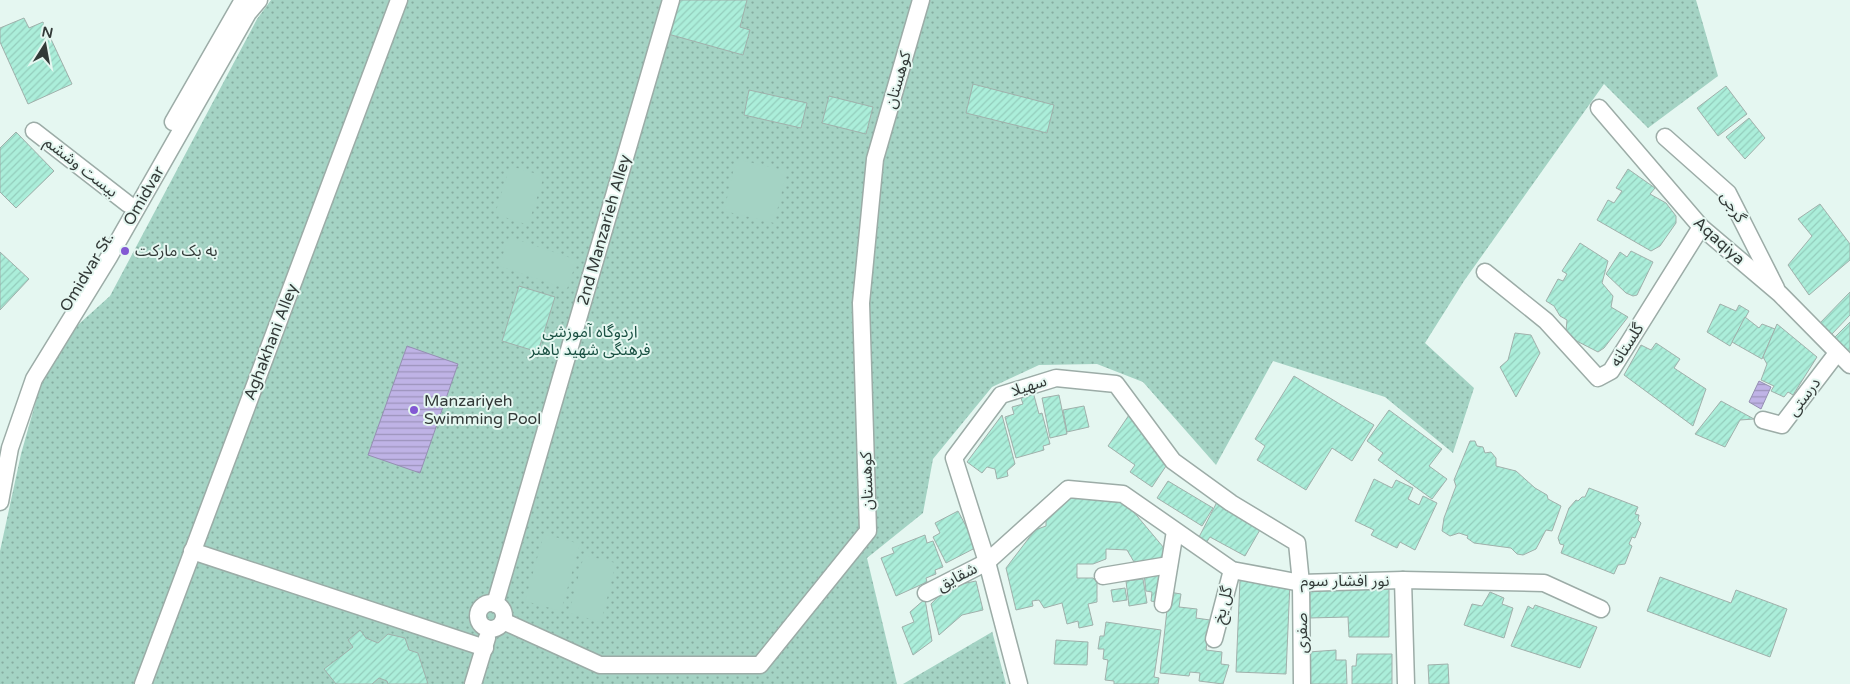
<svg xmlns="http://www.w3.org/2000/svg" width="1850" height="684" font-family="'Varela Round','Noto Sans Arabic',sans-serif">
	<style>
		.garden { fill: url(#garden-dots) }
		.pitch { fill: #a4d3c4 }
		.water { fill: url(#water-rules); stroke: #958fb2 }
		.building { fill: url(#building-hatch); stroke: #a0b0ab }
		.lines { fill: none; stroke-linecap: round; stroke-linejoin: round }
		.minor-casing { stroke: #9caca7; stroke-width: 19 }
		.minor { stroke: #fff; stroke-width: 16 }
		.poi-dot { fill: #8259d3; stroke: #e5f7f1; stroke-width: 2 }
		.labels { text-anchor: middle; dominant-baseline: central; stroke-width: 4; stroke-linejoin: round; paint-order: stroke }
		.street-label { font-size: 16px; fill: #333a38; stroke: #e5f7f1 }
		.poi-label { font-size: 16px; fill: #333a38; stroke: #e5f7f1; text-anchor: start }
		.park-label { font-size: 16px; fill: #195042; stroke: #e5f7f1 }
	</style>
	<defs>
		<pattern id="garden-dots" width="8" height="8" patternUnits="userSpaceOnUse" patternTransform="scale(1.25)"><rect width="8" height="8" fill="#a4d3c4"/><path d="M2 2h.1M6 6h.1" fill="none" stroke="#86aca0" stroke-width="1.8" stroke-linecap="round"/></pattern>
		<pattern id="water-rules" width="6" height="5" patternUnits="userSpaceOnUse" patternTransform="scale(1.25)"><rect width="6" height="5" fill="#bfb3e6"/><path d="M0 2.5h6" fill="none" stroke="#9c93bb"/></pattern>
		<pattern id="building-hatch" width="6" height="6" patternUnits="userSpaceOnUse" patternTransform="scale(1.25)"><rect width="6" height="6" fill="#abeeda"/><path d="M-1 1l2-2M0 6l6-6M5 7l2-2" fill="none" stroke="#94cdbc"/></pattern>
	</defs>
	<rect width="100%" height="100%" fill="#e5f7f1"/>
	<g class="garden">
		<polygon points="271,0 1696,0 1718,76 1648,128 1604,84 1464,281 1425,343 1474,388 1453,453 1385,397 1273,361 1216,465 1143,382 1097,364 1039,365 992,387 933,459 923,513 867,558 897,684 0,684 0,551 21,454 41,383 69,333 110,296 257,19"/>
		<polygon points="992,631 1006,684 903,684 992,632"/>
	</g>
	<g class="pitch">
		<polygon points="736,159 787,171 774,223 724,211"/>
		<polygon points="510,166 544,176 528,225 495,214"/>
		<polygon points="509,237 577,260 567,289 499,266"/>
		<polygon points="544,534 580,544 561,611 525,601"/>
		<polygon points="584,555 616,563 601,622 569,613"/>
	</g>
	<g class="water">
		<polygon points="407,346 458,364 420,473 368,455"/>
		<polygon points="1759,381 1771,387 1761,409 1749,402"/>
	</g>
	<g class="building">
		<polygon points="677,0 747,0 740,27 750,30 743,55 668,34"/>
		<polygon points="24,18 29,28 43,22 72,84 28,104 0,42 0,28"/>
		<polygon points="973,84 1054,105 1047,133 966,113"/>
		<polygon points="1726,86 1747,114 1718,136 1697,108"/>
		<polygon points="749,90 807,103 801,128 744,115"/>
		<polygon points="829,96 873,107 866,134 822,123"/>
		<polygon points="1749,118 1765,138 1745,159 1726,137"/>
		<polygon points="16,132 54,171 16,208 0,192 0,148"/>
		<polygon points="1628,169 1655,188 1650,194 1666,203 1676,216 1676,223 1660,246 1651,251 1597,220 1608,200 1614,203 1622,191 1616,188"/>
		<polygon points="1820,204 1850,244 1850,260 1809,295 1788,265 1812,236 1798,219"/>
		<polygon points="1580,243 1608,261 1602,283 1613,296 1611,307 1628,317 1604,348 1598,352 1569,337 1570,334 1566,331 1567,320 1560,316 1554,306 1546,301 1558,279 1563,281 1567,274 1562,271"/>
		<polygon points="1631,251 1653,262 1637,295 1633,296 1626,293 1606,274 1620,252 1627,257"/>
		<polygon points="0,252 29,279 0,310"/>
		<polygon points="519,286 555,297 538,352 502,341"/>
		<polygon points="1850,292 1850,315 1831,335 1819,324"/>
		<polygon points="1720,304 1736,311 1739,305 1749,311 1730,346 1707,332"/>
		<polygon points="1745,317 1759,328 1762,324 1775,329 1762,359 1732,342"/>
		<polygon points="1850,322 1850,354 1835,337"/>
		<polygon points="1777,324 1817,357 1793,395 1788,392 1784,397 1771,391 1774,386 1761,380 1767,364 1763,357"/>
		<polygon points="1515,333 1531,335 1540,353 1516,397 1500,367 1508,360"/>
		<polygon points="1656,343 1680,359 1674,368 1706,389 1693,426 1624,375 1641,345 1651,350"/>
		<polygon points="1294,376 1374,425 1352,461 1332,448 1306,490 1257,460 1265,446 1255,439"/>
		<polygon points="1032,388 1039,414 1042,413 1050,444 1043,446 1044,450 1016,458 1005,417 1014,414 1012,407 1023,404 1019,392"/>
		<polygon points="1059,395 1067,434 1050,438 1042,398"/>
		<polygon points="1721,401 1754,419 1740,420 1725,447 1695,434"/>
		<polygon points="1084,406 1089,427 1067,432 1063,410"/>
		<polygon points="1389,410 1442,449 1429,466 1447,479 1432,499 1378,460 1383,453 1367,441"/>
		<polygon points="1002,415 1015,464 1007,471 1008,476 997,479 995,469 987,467 982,473 967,462"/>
		<polygon points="1129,415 1168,463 1152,487 1130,472 1135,465 1108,446"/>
		<polygon points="1470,441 1475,441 1477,446 1483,447 1485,453 1491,452 1496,458 1496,466 1516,471 1535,488 1547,495 1548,499 1561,506 1552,531 1546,530 1536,549 1523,555 1517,554 1511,548 1474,543 1467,538 1468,536 1459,533 1450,536 1442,531 1444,518 1456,486 1454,480"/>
		<polygon points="1374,479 1392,488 1396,480 1413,488 1408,499 1419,505 1423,496 1437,503 1415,550 1400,542 1397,548 1371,535 1374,530 1355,521"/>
		<polygon points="1168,481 1213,508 1202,526 1157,498"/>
		<polygon points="1589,488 1638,507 1635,514 1639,515 1638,520 1641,523 1635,538 1632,537 1629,544 1632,546 1625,564 1618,565 1614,574 1561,553 1564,545 1560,544 1558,538 1569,508 1576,500 1578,501 1582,497 1585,497"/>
		<polygon points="1067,497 1122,498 1164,548 1165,559 1134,562 1127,550 1106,549 1106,559 1093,564 1077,564 1077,578 1093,578 1097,582 1097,602 1088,604 1093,625 1079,628 1078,621 1067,624 1062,603 1044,608 1039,600 1032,601 1033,606 1016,610 1006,568 1035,530 1046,526 1046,517"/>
		<polygon points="1217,502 1261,528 1245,556 1210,537 1206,543 1198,539"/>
		<polygon points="958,511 977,547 946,563 933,537 940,533 935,523"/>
		<polygon points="925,535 927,543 933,541 943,567 935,570 936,574 926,578 927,582 896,596 881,558 894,553 892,548"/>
		<polygon points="1164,571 1160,603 1151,601 1152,592 1146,591 1144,574"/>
		<polygon points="1660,577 1731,603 1736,590 1787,609 1770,657 1647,611"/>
		<polygon points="1143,579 1147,603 1129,606 1126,581"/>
		<polygon points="1240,580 1290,582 1286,674 1236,672"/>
		<polygon points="976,581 983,610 962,615 939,635 931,604 947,587"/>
		<polygon points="1125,588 1127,600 1113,602 1111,590"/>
		<polygon points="1389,588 1389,637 1349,637 1348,617 1309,618 1309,589"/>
		<polygon points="1169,592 1181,594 1179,607 1197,609 1196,618 1210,620 1206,650 1222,652 1221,664 1229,665 1223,684 1199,681 1200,673 1190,672 1189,676 1160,673"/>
		<polygon points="1490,592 1504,598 1502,604 1513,608 1504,638 1464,625 1472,604 1482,606"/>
		<polygon points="925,599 932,641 913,655 902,627 914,622 910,612"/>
		<polygon points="1535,605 1597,627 1580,668 1511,646 1528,606 1533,609"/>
		<polygon points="1106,622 1161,630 1154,677 1159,678 1158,684 1114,684 1114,681 1105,680 1108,660 1103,659 1104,649 1098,649 1100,636 1104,636"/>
		<polygon points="360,630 366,638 378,643 388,634 405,638 409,650 418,653 428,684 388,684 387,681 379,678 372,684 336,684 324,669 353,647 348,640"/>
		<polygon points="1056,640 1088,642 1087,665 1054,664"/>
		<polygon points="1336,650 1336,660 1346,660 1347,684 1310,684 1308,652"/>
		<polygon points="1357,654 1392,654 1392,684 1352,684 1352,666 1356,666"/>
		<polygon points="1448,664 1449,684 1429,684 1428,665"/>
	</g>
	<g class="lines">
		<g class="minor-casing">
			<g id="minor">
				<polyline points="1599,108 1701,227 1780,294 1850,365"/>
				<polyline points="173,122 243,0"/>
				<polyline points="34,131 128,204"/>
				<polyline points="1665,137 1728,193 1776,288"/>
				<polyline points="1485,272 1546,321 1598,378 1611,371 1701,227"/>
				<polyline points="1763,420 1782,425 1837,353"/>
				<polyline points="0,502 10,448 34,379 109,257 248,13 259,0"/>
				<polyline points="192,551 485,648"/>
				<polyline points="1103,576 1169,565"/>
				<polyline points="1403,580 1406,684"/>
				<polyline points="926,593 987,562 1068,489 1123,494 1232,570 1301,583 1403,580 1544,583 1601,609"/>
				<circle cx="491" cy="616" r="13"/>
				<polyline points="495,604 671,0"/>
				<polyline points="1163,604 1175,531"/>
				<polyline points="503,621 600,665 760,665 868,531 861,303 875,159 921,0"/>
				<polyline points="1214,639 1232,570"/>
				<polyline points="143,684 399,0"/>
				<polyline points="473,684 487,638"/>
				<polyline points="1019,684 987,562 954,458 1001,395 1056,378 1116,384 1173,461 1231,503 1297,543 1301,583 1302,684"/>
			</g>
		</g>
		<use href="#minor" class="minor"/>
	</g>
	<g class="poi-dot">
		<circle cx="125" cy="251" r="5"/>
		<circle cx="414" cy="410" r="5"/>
	</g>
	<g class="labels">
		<g class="street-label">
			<text transform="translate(898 80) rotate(-74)">کوهستان</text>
			<text transform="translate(81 167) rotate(38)">بیست وششم</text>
			<text transform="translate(144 196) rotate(-60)">Omidvar</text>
			<text transform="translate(1733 207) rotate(58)">گرجی</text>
			<text transform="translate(604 230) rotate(-74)">2nd Manzarieh Alley</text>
			<text transform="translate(1719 241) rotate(42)">Aqaqiya</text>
			<text transform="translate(87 272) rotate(-59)">Omidvar St.</text>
			<text transform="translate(271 342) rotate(-69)">Aghakhani Alley</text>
			<text transform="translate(1627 345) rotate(-57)">گلستانه</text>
			<text transform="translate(1029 386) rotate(-18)">سهیلا</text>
			<text transform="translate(1804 397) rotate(-53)">درستی</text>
			<text transform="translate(867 481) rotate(-92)">کوهستان</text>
			<text transform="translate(957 577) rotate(-27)">شقایق</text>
			<text x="1345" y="581">نور افشار سوم</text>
			<text transform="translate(1223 605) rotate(-76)">گل یخ</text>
			<text transform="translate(1302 633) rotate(-91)">صفری</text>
		</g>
		<g class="poi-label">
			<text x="135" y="251">به بک مارکت</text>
			<text x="424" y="401">Manzariyeh<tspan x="424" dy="18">Swimming Pool</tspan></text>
		</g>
		<g class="park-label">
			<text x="590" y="332">اردوگاه آموزشی<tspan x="590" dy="18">فرهنگی شهید باهنر</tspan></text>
		</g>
	</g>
	<g transform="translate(45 45) rotate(11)" stroke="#e5f7f1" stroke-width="4" paint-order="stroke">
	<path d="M0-4L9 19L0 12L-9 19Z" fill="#333a38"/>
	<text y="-8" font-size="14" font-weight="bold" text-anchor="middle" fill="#333a38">N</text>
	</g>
</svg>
